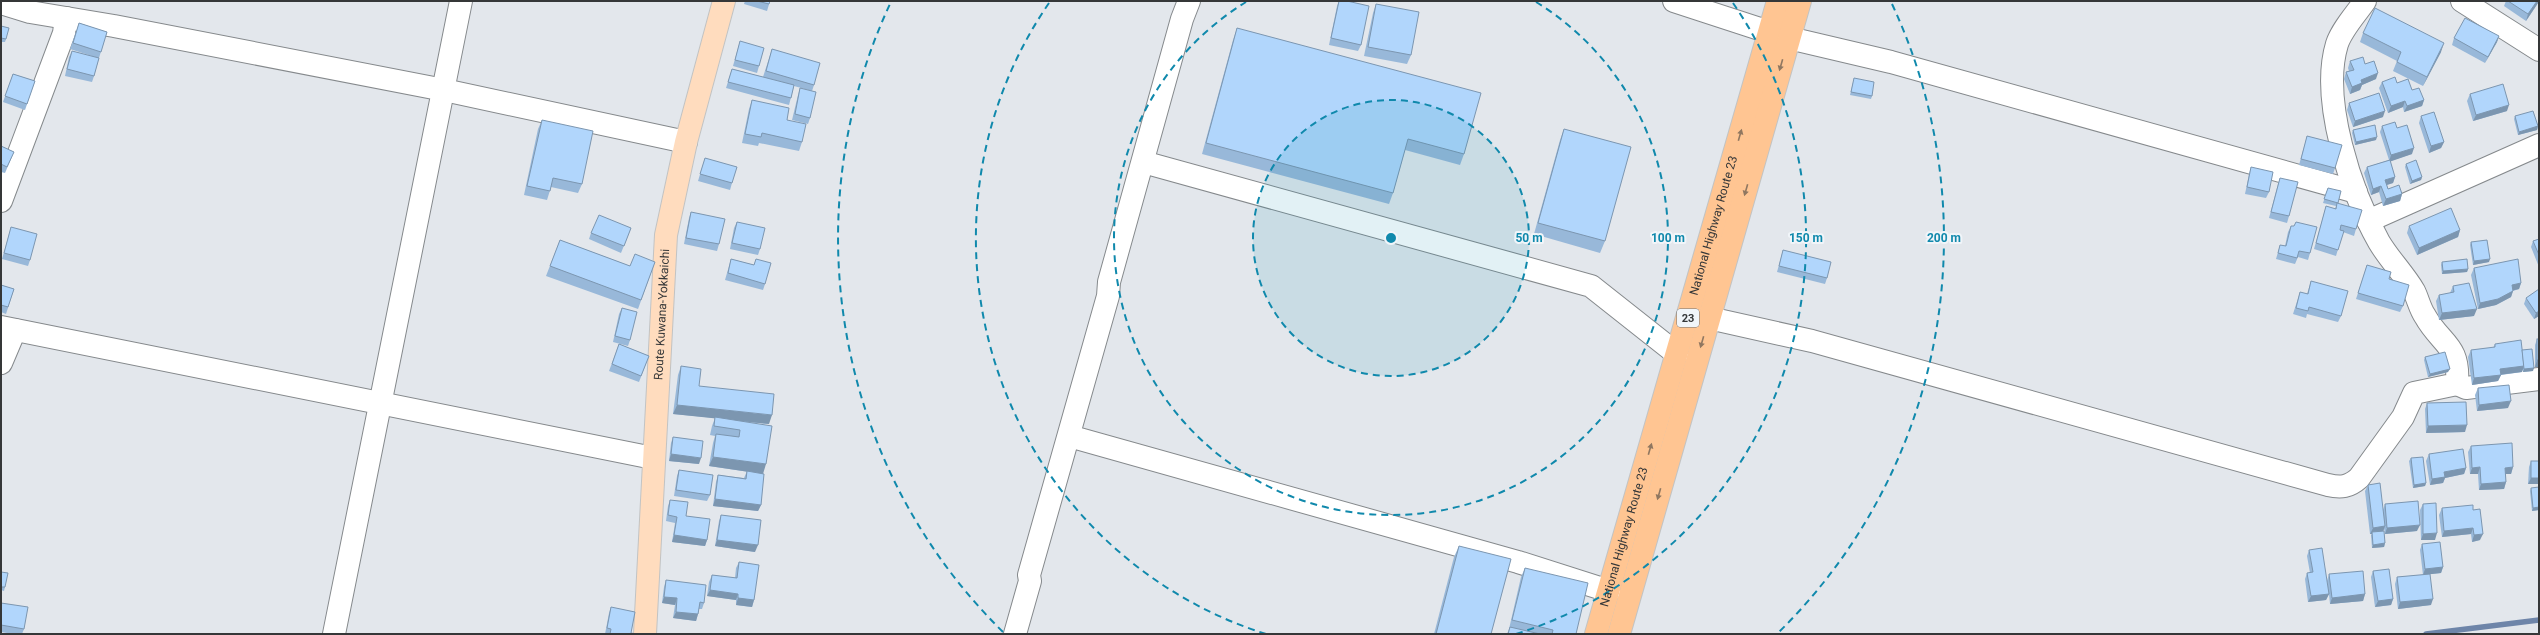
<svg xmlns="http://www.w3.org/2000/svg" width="2540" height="635" font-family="Roboto,sans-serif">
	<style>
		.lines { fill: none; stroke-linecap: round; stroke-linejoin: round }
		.stream { stroke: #6e85a9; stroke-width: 5.5 }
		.minor-casing { stroke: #85898c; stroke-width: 24 }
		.major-casing { stroke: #c2c3c3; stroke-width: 24 }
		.highway-casing { stroke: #c2c3c3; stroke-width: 24 }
		.minor { stroke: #fff; stroke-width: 22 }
		.major { stroke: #ffdcbe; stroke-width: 22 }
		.highway { stroke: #ffc592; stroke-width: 22 }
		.wall { fill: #98b8d9 }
		.shaded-wall { fill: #7c96b0 }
		.building { fill: #b1d6fc; stroke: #7c96b0 }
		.oneway { fill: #907760 }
		.ring { fill: none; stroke: #1089ac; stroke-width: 2; stroke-dasharray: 7 5 }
		.labels { text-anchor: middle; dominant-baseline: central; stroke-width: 4; stroke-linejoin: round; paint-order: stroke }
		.shield { fill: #f1f5f9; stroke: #6d7072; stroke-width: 1 }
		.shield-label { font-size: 11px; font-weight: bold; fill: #353738 }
		.street-label { font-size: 12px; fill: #353738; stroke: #f1f5f9 }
		.centre { fill: #1089ac; stroke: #f1f5f9; stroke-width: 2 }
		.ring-label { font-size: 12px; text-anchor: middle; font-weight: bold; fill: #1089ac; stroke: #f1f5f9; stroke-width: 4; stroke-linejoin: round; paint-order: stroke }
	</style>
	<rect width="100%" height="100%" fill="#e3e7ec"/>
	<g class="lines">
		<polyline class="stream" points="2426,634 2539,620"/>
		<g class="minor-casing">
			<g id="minor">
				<polyline points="1674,1 1769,32"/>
				<polyline points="2462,1 2539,50"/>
				<polyline points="1,3 30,12 114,26 444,90 686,142"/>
				<polyline points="1789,38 1891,62 2356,192"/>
				<polyline points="1143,162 1591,286 1677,354"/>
				<polyline points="1,201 64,33 66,18"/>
				<polyline points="2368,221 2539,145"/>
				<path d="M 1709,318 L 1812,341 L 2328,485 C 2341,488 2349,487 2359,478 L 2403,417 L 2414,393 L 2457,384 C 2460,344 2441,345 2425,316 C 2420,309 2418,299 2414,291 C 2404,274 2389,259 2379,242 C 2351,192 2320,100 2337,44 C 2342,29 2356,14 2365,1"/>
				<polyline points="1,327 653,458"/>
				<polyline points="1,363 15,330"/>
				<polyline points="2457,384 2466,388 2539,379"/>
				<polyline points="1069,436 1518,562 1609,591"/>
				<polyline points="334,634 461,1"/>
				<polyline points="1015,634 1030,581 1029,575 1108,296 1109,282 1182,19 1189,1"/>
			</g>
		</g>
		<g class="major-casing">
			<g id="major">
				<path id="s1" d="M 645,634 L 666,235 L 686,142 L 724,1"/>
			</g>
		</g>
		<g class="highway-casing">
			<g id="highway">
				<path id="s2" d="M 1596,634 L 1778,1"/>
				<polyline points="1619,634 1800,1"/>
			</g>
		</g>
		<use href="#minor" class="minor"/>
		<use href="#major" class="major"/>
		<use href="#highway" class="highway"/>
	</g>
	<g class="wall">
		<polygon points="745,1 770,1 767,11 744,4"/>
		<polygon points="1339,1 1361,45 1358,51 1329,45 1337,6"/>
		<polygon points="2506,1 2538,1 2538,3 2526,21 2504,6"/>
		<polygon points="1376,4 1411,55 1407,64 1364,56 1373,13"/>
		<polygon points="79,23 107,32 99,58 94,76 92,82 65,76 69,57 72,51 95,57 70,49"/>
		<polygon points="1,26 6,39 5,42 1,42"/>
		<polygon points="1237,28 1464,154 1460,165 1405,150 1393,193 1389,204 1202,154 1233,40"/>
		<polygon points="2363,33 2441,52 2423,86 2393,71 2397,61 2360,42"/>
		<polygon points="2499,36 2497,42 2485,63 2452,45 2454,38"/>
		<polygon points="740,41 759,66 757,73 733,66"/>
		<polygon points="772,49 814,85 812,91 794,86 789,105 726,88 732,69 763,77"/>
		<polygon points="2350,61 2365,64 2376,79 2362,85 2360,90 2350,94 2344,79 2346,72 2349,71 2348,68"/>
		<polygon points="13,74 35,81 25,110 3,102"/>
		<polygon points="1854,78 1872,96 1871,99 1850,95"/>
		<polygon points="2382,82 2397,83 2424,100 2422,106 2404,112 2403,107 2388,113 2379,88"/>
		<polygon points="800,88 810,118 808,124 792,120 798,95"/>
		<polygon points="2470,94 2507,111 2473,121 2467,101"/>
		<polygon points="752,100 787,120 802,142 799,151 759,143 758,146 742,143 749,109"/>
		<polygon points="2349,103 2383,117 2353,127 2347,110"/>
		<polygon points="2421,116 2444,142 2441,148 2429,153 2419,123"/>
		<polygon points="2515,116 2538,126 2537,130 2518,135 2514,119"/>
		<polygon points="542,120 582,184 578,193 551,187 547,200 524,195 538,129"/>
		<polygon points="2382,126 2397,128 2412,154 2390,161 2395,177 2393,183 2387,185 2388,189 2402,194 2400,201 2383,206 2379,192 2371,195 2364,173 2367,167 2389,160 2380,132"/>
		<polygon points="1564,129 1605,241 1600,253 1534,234 1560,140"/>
		<polygon points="2353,130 2376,140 2355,145 2352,133"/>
		<polygon points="2307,136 2335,168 2333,174 2299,165"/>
		<polygon points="1,146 14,152 5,173 1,172"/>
		<polygon points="705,158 732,183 730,190 698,181"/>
		<polygon points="2406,164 2422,177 2421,180 2410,184 2405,167"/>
		<polygon points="2251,167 2269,192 2266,198 2245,194 2249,174"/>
		<polygon points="2280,178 2289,216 2287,223 2269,218 2278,184"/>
		<polygon points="2328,188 2337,203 2356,229 2354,236 2343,232 2336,256 2314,249 2326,206 2335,209 2336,206 2323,203"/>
		<polygon points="691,212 719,244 717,251 684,244 689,218"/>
		<polygon points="737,222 760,249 758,255 730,249 734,228"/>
		<polygon points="2296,222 2310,253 2308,260 2298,257 2295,264 2276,259 2280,245 2285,246 2288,232 2291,226 2294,226"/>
		<polygon points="2409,226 2460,230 2458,237 2417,255 2407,233"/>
		<polygon points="11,227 30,260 28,266 2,259"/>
		<polygon points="631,228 621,253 589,239 591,233"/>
		<polygon points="2539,239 2539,267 2531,247 2533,241"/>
		<polygon points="560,240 630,266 655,262 638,309 546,276"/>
		<polygon points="2471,242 2489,262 2473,265 2470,245"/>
		<polygon points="1783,250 1827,278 1825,284 1777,272"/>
		<polygon points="731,259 754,265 756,259 765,284 763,290 725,280"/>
		<polygon points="2442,262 2468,269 2467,272 2442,274 2441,265"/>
		<polygon points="2367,265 2389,279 2403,306 2400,312 2356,299"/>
		<polygon points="2474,268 2521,283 2519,289 2513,291 2511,297 2496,305 2478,309 2471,275"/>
		<polygon points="2311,281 2341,316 2338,322 2307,314 2306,318 2293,314 2300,292 2307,294"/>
		<polygon points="1,285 14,289 6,314 1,312"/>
		<polygon points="2453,286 2474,316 2439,320 2436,301 2439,295 2450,293"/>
		<polygon points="2526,298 2539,316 2534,319 2524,304"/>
		<polygon points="622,308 630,340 628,346 613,342 619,314"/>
		<polygon points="2537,339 2539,367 2535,367 2535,345"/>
		<polygon points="619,344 649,356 639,382 609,371"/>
		<polygon points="2495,344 2522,350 2533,371 2523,372 2523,369 2522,372 2501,375 2498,381 2472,385 2468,357 2471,350 2493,348"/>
		<polygon points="2425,357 2448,372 2428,377 2424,360"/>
		<polygon points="681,366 699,386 769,424 746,422 763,473 761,505 758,511 713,506 716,482 718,475 744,478 747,471 756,473 709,466 713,443 715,436 710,435 712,426 715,418 673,414 678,375"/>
		<polygon points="2478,388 2508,408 2477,411 2475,395"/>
		<polygon points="2427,403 2465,432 2426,433 2425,409"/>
		<polygon points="673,437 699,464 669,461 671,443"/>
		<polygon points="2471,446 2513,467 2511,474 2506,474 2506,482 2504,489 2479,490 2478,474 2470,474 2468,452"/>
		<polygon points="2429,454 2466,468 2464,474 2445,478 2443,483 2430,485 2426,461"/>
		<polygon points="2411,458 2426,483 2425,486 2413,488 2409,461"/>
		<polygon points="2531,461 2539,461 2539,484 2528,484 2529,467"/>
		<polygon points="679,470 710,495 707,501 674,496 677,476"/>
		<polygon points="2368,485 2383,510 2385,504 2417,531 2385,534 2384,528 2383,531 2385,543 2384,547 2372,548 2371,535 2372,534 2370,534 2365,491"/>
		<polygon points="2531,488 2539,510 2532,511 2530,491"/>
		<polygon points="670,500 707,540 705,546 672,542 675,523 666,521 668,506"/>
		<polygon points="2423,504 2435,540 2421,540 2420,510"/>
		<polygon points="2442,508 2473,510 2480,540 2472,542 2471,534 2442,537 2439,515"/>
		<polygon points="721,515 755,552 715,546 719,521"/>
		<polygon points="2422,544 2443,567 2441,573 2430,574 2431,605 2398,609 2395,584 2397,577 2423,575 2420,550"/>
		<polygon points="1459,546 1491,634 1434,634 1454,557"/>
		<polygon points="2309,550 2328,590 2327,581 2329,574 2365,594 2363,601 2330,604 2329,594 2326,600 2308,602 2305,579 2307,573 2310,573 2307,556"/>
		<polygon points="739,562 754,600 752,607 736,605 736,600 707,596 709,582 712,575 735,578 736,568"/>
		<polygon points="1525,568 1576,634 1507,634 1509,629 1521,577"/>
		<polygon points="2373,571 2393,599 2391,605 2375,607 2371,577"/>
		<polygon points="1,572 5,587 4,591 1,590"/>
		<polygon points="666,580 704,603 702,609 699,609 698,614 696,621 673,618 675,605 662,603 664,587"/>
		<polygon points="1,603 24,629 22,634 13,634 1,632"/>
		<polygon points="611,607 631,633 636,634 605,634 609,613"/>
	</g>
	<g class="shaded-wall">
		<polygon points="2537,1 2538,1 2538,3 2526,21 2528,14"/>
		<polygon points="2499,36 2497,42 2485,63 2488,57"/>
		<polygon points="2444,43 2441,52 2423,86 2427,77"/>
		<polygon points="2378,73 2376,79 2362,85 2360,90 2350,94 2352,87 2361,80"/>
		<polygon points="2424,100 2422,106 2404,112 2407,106"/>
		<polygon points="2405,101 2403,107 2388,113 2391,106"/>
		<polygon points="2509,105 2507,111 2473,121 2476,115"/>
		<polygon points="2385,111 2383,117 2353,127 2355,121"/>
		<polygon points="2538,126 2537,130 2518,135 2519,132"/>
		<polygon points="2377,137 2376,140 2355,145 2356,142"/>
		<polygon points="2444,142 2441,148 2429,153 2431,146"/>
		<polygon points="2414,148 2412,154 2389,162 2391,155"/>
		<polygon points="2395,177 2393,183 2383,186 2385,180"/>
		<polygon points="2422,177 2421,180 2410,184 2412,181"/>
		<polygon points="2381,186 2379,192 2371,195 2373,189"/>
		<polygon points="2402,194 2400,201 2383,206 2386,199"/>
		<polygon points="2460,230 2458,237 2417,255 2419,248"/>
		<polygon points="2490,259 2489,262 2473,265 2474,261"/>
		<polygon points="2468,269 2467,272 2442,274 2443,271"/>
		<polygon points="2521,283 2519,289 2510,291 2512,285"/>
		<polygon points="2513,291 2511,297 2496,305 2478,309 2480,303"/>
		<polygon points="2477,309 2474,316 2439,320 2442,313"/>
		<polygon points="2539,311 2539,316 2534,319 2536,313"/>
		<polygon points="2537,360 2539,360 2539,367 2535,367"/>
		<polygon points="2524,366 2522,372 2498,375 2500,369"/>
		<polygon points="2534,368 2533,371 2523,372 2524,369"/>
		<polygon points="2450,369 2448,372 2428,377 2430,374"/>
		<polygon points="2501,375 2498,381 2472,385 2474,378"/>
		<polygon points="2511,401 2508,408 2477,411 2479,405"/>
		<polygon points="677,405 772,415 769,424 673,414"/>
		<polygon points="2467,425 2465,432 2426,433 2428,426"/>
		<polygon points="671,454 701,458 699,464 669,461"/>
		<polygon points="713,457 766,464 763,474 709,466"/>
		<polygon points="2480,467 2478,474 2470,474 2472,468"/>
		<polygon points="2513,467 2511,474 2503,474 2505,468"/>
		<polygon points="2466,468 2464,474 2445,478 2443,483 2430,485 2432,479 2444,472"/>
		<polygon points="2531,478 2539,478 2539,484 2528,484"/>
		<polygon points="2506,482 2504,489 2479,490 2481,484"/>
		<polygon points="2426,483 2425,486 2413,488 2414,485"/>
		<polygon points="715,499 761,505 758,511 713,506"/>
		<polygon points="2539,507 2539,510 2532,511 2533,508"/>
		<polygon points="2420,525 2417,531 2385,534 2387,528"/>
		<polygon points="2385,526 2383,532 2372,532 2372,534 2370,534 2373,528"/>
		<polygon points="2473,528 2471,534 2442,537 2444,531"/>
		<polygon points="2437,533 2435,540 2421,540 2423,534"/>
		<polygon points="2483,534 2480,540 2472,542 2474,535"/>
		<polygon points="674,535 707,540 705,546 672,542"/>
		<polygon points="717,540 758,545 755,552 715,546"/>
		<polygon points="2385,543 2384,547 2372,548 2373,545"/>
		<polygon points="2443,567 2441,573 2423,575 2425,569"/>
		<polygon points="710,590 738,594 736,600 707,596"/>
		<polygon points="2329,594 2326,600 2308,602 2311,596"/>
		<polygon points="2365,594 2363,601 2330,604 2332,598"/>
		<polygon points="664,597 677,598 675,605 662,603"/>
		<polygon points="738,598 754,600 752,607 736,605"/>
		<polygon points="2393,599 2391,605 2375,607 2378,601"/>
		<polygon points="2433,599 2431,605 2398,609 2400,602"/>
		<polygon points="676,612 698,614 696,621 673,618"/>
	</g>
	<g class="building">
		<polygon points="757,1 770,1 769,4"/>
		<polygon points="1339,1 1347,1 1369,6 1361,45 1331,38"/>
		<polygon points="2508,1 2537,1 2528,14"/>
		<polygon points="1376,4 1419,12 1411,55 1368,47"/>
		<polygon points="2375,8 2444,43 2427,77 2397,62 2401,52 2363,33"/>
		<polygon points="2465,18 2499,36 2488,57 2454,38"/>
		<polygon points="79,23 107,32 101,52 73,43"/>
		<polygon points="1,26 9,28 6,39 1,38"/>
		<polygon points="1237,28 1481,93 1464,154 1408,139 1393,193 1206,143"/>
		<polygon points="740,41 764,48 759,66 735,60"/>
		<polygon points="772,49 820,63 814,85 766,71"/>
		<polygon points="72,51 99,58 94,76 67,69"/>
		<polygon points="2363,57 2365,64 2374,61 2378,73 2361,80 2362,83 2352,87 2346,72 2354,70 2350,61"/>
		<polygon points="732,69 794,85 791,98 728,82"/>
		<polygon points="13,74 35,81 27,104 5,96"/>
		<polygon points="2395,77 2397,83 2408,79 2412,90 2419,88 2424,100 2407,106 2405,101 2391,106 2382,82"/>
		<polygon points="1854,78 1874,82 1872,96 1851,92"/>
		<polygon points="2503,84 2509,105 2476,115 2470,94"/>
		<polygon points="800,88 816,92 810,118 795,114"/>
		<polygon points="2379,93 2385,111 2355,121 2349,103"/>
		<polygon points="752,100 789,108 787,120 806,124 802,142 762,133 761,137 745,134"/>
		<polygon points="2533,111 2538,126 2519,132 2515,116"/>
		<polygon points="2434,112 2444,142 2431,146 2421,116"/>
		<polygon points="542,120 593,131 582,184 553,178 550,191 527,186"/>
		<polygon points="2395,122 2397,128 2407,125 2414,148 2391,155 2382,126"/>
		<polygon points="2375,125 2377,137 2356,142 2353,130"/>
		<polygon points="1564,129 1631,147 1605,241 1538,223"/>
		<polygon points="2307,136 2342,145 2335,168 2301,159"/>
		<polygon points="1,146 14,152 7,167 1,164"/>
		<polygon points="705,158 737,167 732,183 700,174"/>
		<polygon points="2390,160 2395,177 2385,180 2388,189 2399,185 2402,194 2386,199 2381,186 2373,189 2367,167"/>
		<polygon points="2416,160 2422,177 2412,181 2406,164"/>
		<polygon points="2251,167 2273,172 2269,192 2247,187"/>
		<polygon points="2280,178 2298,182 2289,216 2271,212"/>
		<polygon points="2328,188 2341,191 2338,203 2324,199"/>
		<polygon points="2337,203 2362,210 2356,229 2341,225 2340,230 2344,231 2338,250 2316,243 2326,206 2336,209"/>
		<polygon points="2451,208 2460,230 2419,248 2409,226"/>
		<polygon points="691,212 725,219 719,244 686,238"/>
		<polygon points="599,215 631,228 624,246 591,233"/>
		<polygon points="737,222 765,228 760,249 732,243"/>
		<polygon points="2296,222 2317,227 2310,253 2299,251 2297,258 2278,253 2280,245 2286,246 2291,226 2294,226"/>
		<polygon points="11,227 37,234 30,260 4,253"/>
		<polygon points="2539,239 2539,255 2533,241"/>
		<polygon points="560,240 630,266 635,254 655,262 641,300 550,266"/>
		<polygon points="2487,240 2490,259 2474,261 2471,242"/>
		<polygon points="1783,250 1831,262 1827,278 1779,266"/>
		<polygon points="731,259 754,265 756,259 771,263 765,284 728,273"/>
		<polygon points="2467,259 2468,269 2443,271 2442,262"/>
		<polygon points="2518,259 2521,283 2512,285 2513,291 2498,299 2480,303 2474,268"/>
		<polygon points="2367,265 2391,272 2389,279 2409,285 2403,306 2358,293"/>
		<polygon points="2311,281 2348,291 2341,316 2309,307 2308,311 2296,308 2300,292 2308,294"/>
		<polygon points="2469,283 2477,309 2442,313 2439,295 2454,292 2453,286"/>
		<polygon points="1,285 14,289 8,307 1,305"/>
		<polygon points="2539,289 2539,311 2536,313 2526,298"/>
		<polygon points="622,308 637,312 630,340 615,336"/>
		<rect x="2537" y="339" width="2" height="21"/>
		<polygon points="2521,340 2524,366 2500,369 2501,375 2474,378 2471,350 2495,347 2495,344"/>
		<polygon points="619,344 649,356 641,376 612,364"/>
		<polygon points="2532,349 2534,368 2524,369 2522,350"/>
		<polygon points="2445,352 2450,369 2430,374 2425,357"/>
		<polygon points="681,366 701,369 699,386 774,394 772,415 677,405"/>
		<polygon points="2509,385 2511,401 2479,405 2478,388"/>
		<polygon points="2466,402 2467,425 2428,426 2427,403"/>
		<polygon points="715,417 772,426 766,464 713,457 716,434 739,437 740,430 714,426"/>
		<polygon points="673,437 703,441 701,458 671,454"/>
		<polygon points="2512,443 2513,467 2505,468 2506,482 2481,484 2480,467 2472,468 2471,446"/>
		<polygon points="2463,449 2466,468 2444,472 2445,477 2432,479 2429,454"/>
		<polygon points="2423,457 2426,483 2414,485 2411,458"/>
		<rect x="2531" y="461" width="8" height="17"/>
		<polygon points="679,470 713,475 710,495 676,490"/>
		<polygon points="747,471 764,474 761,505 715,499 718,475 746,479"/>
		<polygon points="2380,483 2385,526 2373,528 2368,485"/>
		<polygon points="2539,487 2539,507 2533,508 2531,488"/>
		<polygon points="670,500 688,502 686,516 710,519 707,540 674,535 677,517 668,515"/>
		<polygon points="2418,501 2420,525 2387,528 2385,504"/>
		<polygon points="2436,503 2437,533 2423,534 2423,504"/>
		<polygon points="2473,505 2473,510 2480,509 2483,534 2474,535 2473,528 2444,531 2442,508"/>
		<polygon points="721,515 761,520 758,545 717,540"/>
		<polygon points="2384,531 2385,543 2373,545 2372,532"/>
		<polygon points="2440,542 2443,567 2425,569 2422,544"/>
		<polygon points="1459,546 1511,559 1491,634 1436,634"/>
		<polygon points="2322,548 2329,594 2311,596 2307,573 2313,572 2309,550"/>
		<polygon points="739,562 759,565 754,600 738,598 738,594 710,590 712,575 737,578"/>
		<polygon points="1525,568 1588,583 1576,634 1552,634 1553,630 1512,620"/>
		<polygon points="2389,569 2393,599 2378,601 2373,571"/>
		<polygon points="2363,571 2365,594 2332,598 2329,574"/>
		<polygon points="1,572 8,573 5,587 1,587"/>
		<polygon points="2430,574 2433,599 2400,602 2397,577"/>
		<polygon points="666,580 706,585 704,603 700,602 698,614 676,612 677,598 664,597"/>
		<polygon points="1,603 28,607 24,629 1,625"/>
		<polygon points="611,607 635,612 631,633 636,634 610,634 611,629 607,628"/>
		<polygon points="1510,627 1540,634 1508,634"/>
	</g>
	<defs><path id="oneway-solid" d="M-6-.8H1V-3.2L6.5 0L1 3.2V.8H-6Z"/></defs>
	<g class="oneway">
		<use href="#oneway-solid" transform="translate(1781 65) rotate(106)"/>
		<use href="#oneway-solid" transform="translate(1740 135) rotate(-74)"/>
		<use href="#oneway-solid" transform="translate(1746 190) rotate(106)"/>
		<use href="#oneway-solid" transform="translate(1702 342) rotate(106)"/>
		<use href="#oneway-solid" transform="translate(1650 449) rotate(-74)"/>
		<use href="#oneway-solid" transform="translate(1659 494) rotate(106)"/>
	</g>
	<circle cx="1391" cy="238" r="138" fill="#1089ac" fill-opacity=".12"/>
	<g class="ring">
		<circle cx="1391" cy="238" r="138"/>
		<path d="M1536 2A277 277 0 1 1 1246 2"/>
		<path d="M1266 634A415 415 0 0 1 1049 3M1733 3A415 415 0 0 1 1516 634"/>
		<path d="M1003 632A553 553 0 0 1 890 4M1892 4A553 553 0 0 1 1779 632"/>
	</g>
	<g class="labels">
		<rect class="shield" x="1677" y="309" width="22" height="18" rx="3"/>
		<g class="shield-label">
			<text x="1688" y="318">23</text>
		</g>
		<g class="street-label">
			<text stroke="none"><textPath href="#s2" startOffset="425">National Highway Route 23</textPath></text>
			<text stroke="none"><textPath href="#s1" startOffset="320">Route Kuwana-Yokkaichi</textPath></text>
			<text stroke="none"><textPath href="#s2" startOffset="101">National Highway Route 23</textPath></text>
		</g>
	</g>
	<circle cx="1391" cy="238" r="6" class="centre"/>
	<g class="ring-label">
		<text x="1529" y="242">50 m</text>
		<text x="1668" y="242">100 m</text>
		<text x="1806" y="242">150 m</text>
		<text x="1944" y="242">200 m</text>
	</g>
	<rect width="2540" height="635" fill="none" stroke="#353738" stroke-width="4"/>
</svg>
